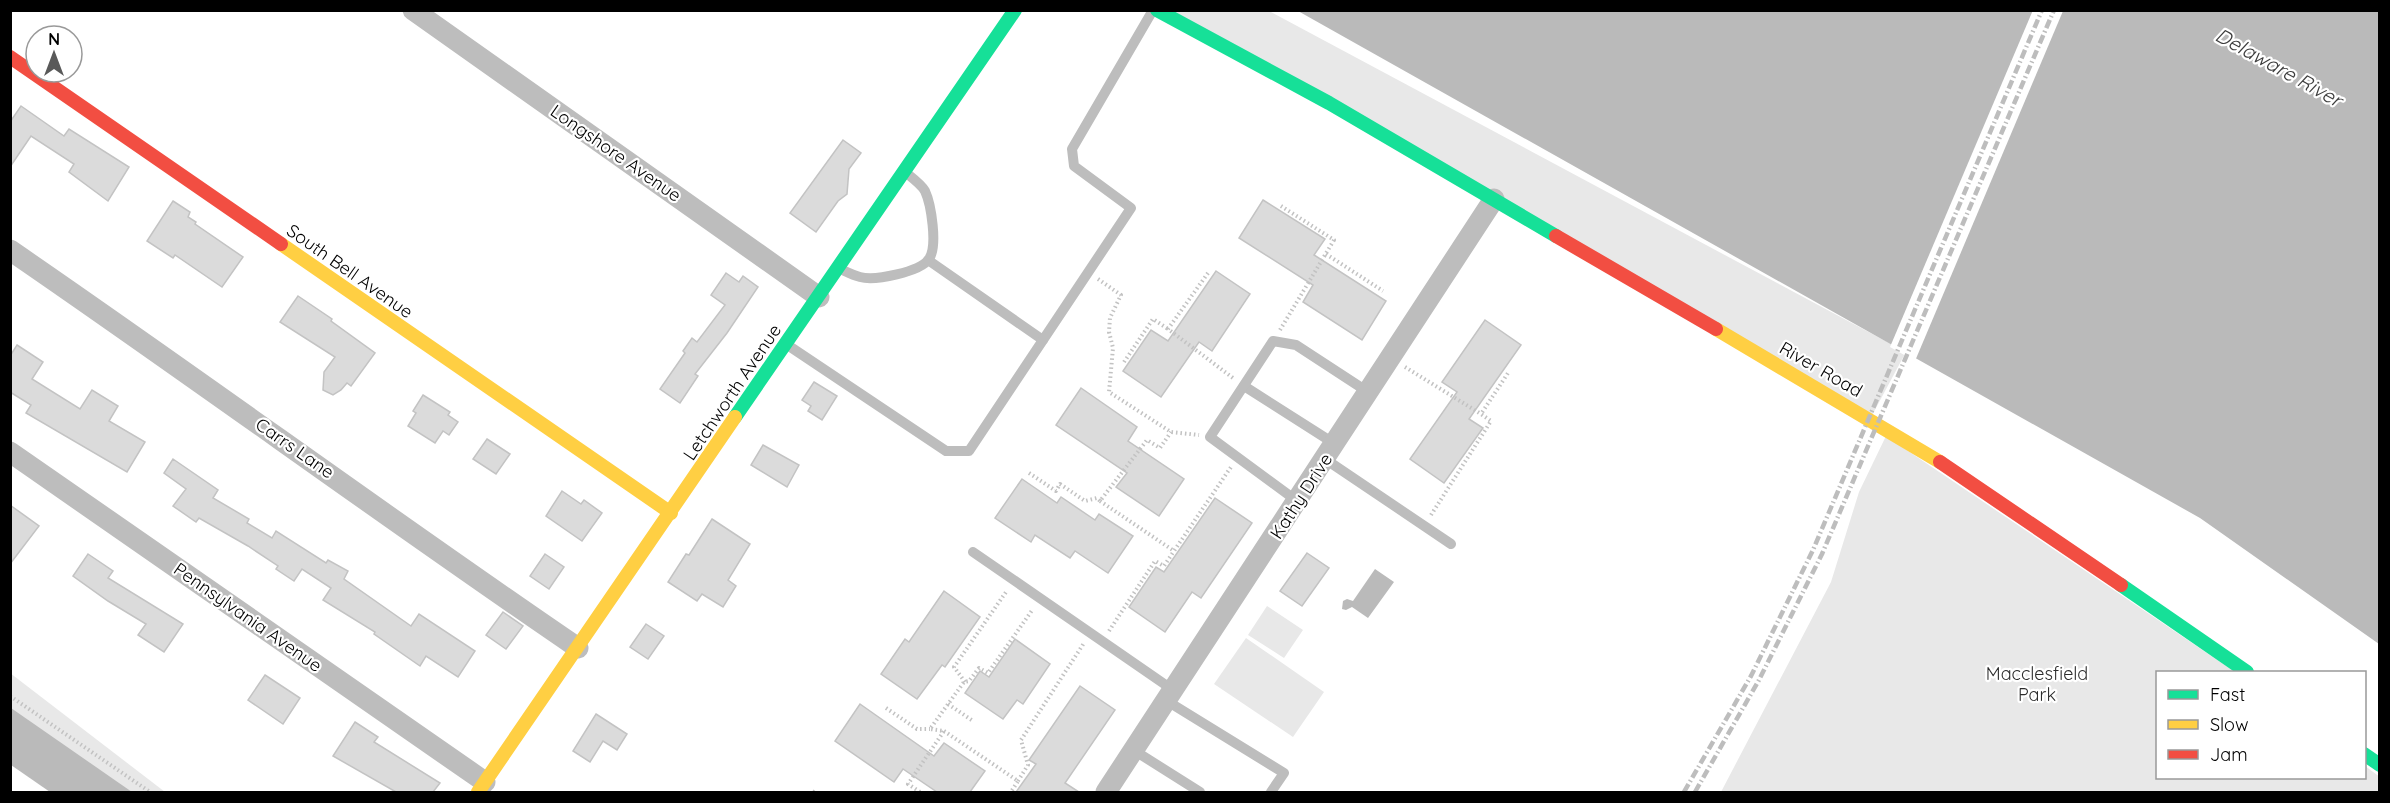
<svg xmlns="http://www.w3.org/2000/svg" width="2390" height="803" font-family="Quicksand,sans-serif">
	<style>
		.green { fill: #e8e8e8 }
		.water { fill: #bababa }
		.pier { fill: #fff }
		.building { fill: #dbdbdb; stroke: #c3c3c3; stroke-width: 1.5 }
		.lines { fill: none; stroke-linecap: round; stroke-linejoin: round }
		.path { stroke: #c2c2c2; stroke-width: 4; stroke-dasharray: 1.5 3; stroke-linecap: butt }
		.lane { stroke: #bdbdbd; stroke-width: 10 }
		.street { stroke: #bdbdbd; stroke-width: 21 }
		.fast { stroke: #16e098; stroke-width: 14 }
		.slow { stroke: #ffcf43; stroke-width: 14 }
		.jam { stroke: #f24e42; stroke-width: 14 }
		.rail { stroke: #bdbdbd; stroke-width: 4.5; stroke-dasharray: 9 3 1.5 3; stroke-linecap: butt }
		.labels { text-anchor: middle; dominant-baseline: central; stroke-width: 4.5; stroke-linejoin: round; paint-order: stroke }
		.street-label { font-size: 18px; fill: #000; stroke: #fff }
		.park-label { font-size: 18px; fill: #2c2c2c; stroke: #fff }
		.water-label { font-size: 20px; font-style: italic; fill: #3d3d3d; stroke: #fff }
	</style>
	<rect width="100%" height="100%" fill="#fff"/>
	<g class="green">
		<polygon points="1162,11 1269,11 1906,352 1870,419"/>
		<polygon points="1886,436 2235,672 2158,672 2158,778 2364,778 2365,766 2380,777 2379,792 1721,792 1831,582 1859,492"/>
		<polygon points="1267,606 1303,630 1284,658 1248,635"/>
		<polygon points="1246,638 1324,692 1293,737 1214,684"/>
		<polygon points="10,673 165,792 62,792 11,756"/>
	</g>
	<g class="water">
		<polygon points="1298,11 2379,11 2379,644 2200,518"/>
		<polygon points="1375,569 1394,582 1368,618 1352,607 1346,610 1342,609 1343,601 1347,599 1353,601"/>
		<polygon points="10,708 11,708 132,792 50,792 11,765"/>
	</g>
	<polygon class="pier" points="2033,10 2063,11 1915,361 1890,347"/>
	<g class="building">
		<polygon points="21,106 64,136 69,129 129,167 108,201 69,172 74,164 31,136 10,167 10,122"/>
		<polygon points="843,140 861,153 849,169 847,194 838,201 816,232 790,213"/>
		<polygon points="1263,200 1325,239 1314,255 1386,301 1362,340 1303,302 1313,285 1239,238"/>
		<polygon points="173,201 190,212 188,217 196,222 195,224 243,257 222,287 175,255 173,258 147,241"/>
		<polygon points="1216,271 1250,294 1212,351 1199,342 1161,397 1123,371 1151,330 1168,341"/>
		<polygon points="726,273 739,282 743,276 758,287 727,333 695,374 698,376 680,403 660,389 685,353 683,351 692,338 697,342 725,305 711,295"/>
		<polygon points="298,296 332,319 331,321 375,353 351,386 347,383 341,390 333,395 323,390 324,372 335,357 280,322"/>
		<polygon points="1485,320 1521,345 1469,419 1483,428 1444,483 1410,459 1457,392 1442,382"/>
		<polygon points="17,345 43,362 32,379 80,409 92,390 118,406 109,421 145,442 127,472 26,413 31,405 10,392 10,356"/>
		<polygon points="814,382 837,396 822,420 808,411 811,406 802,400"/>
		<polygon points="1081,388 1137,427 1128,441 1184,479 1159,516 1116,487 1127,473 1056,425"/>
		<polygon points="423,395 450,412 448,415 458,422 449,435 443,431 435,443 408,426 416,413 413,411"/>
		<polygon points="487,439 510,454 496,474 473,459"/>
		<polygon points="763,445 799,465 787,487 751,465"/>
		<polygon points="173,459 218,490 213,498 249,519 247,523 272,538 276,531 326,563 328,560 348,571 344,579 411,626 419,614 475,651 458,677 426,656 420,666 374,634 375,632 323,600 331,588 302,569 294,581 276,569 278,566 248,546 199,518 196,522 173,506 186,489 164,473"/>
		<polygon points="1022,479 1057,503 1061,497 1095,520 1099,514 1133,536 1108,573 1075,551 1070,558 1035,535 1031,542 995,518"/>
		<polygon points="562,491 581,504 584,500 602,513 582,541 546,516"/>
		<polygon points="1215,498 1252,523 1201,598 1192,592 1165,632 1129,607 1156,567 1164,572"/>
		<polygon points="10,505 39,526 10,564"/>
		<polygon points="712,519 750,544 728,580 736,586 723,607 702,594 697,601 668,582 686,554 689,555"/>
		<polygon points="1307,553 1329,568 1302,606 1280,591"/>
		<polygon points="88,554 113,571 108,578 183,624 164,652 138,635 146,624 108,601 73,576"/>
		<polygon points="545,554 564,567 549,589 530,576"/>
		<polygon points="944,591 980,617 945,667 942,665 917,699 881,674 905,639 909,642"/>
		<polygon points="503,612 523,626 506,649 486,635"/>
		<polygon points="646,624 664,636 648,659 630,647"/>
		<polygon points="1015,639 1050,664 1023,704 1017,700 1003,719 965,693 980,671 989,677"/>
		<polygon points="265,675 300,698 283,724 248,700"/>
		<polygon points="1080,686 1115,710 1065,783 1079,792 1016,792 1036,764 1029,760"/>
		<polygon points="860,704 934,756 944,743 985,771 970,792 937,792 903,769 894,782 835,741"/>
		<polygon points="596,714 627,734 617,750 603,741 590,762 573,751"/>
		<polygon points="355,722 378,737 374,742 440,783 433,792 396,792 333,756"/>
	</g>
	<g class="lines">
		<g class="path">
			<polyline points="1326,254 1383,291"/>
			<polyline points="1208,273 1168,329 1233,378"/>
			<polyline points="1098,279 1121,295 1110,318 1109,332 1113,348 1109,392 1171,432 1199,435"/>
			<polyline points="1280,330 1334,240 1281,206"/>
			<polyline points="1124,362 1153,319 1168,329"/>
			<polyline points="1405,367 1481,414"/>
			<polyline points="1029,473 1056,491 1060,484 1085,501 1097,498 1100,501 1147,440 1160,448 1171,432"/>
			<polyline points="1100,501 1174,551 1231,467"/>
			<polyline points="1431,515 1491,421 1481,414 1508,373"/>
			<polyline points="1109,631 1155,561 1164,566 1174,551"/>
			<polyline points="965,682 954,667 1006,592"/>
			<polyline points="10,696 150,792"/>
			<polyline points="948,704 973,721"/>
			<polyline points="886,708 917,729 930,729"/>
			<polyline points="944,731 1018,781 1011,792"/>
			<polyline points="1018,781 1028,765 1021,740 1084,643"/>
			<polyline points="814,792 816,790"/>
			<polyline points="920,792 908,784 944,731 930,729 964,682 969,681 979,668 988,673 1033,609"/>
		</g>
		<g class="lane">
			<polyline points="928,260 1043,340"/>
			<path d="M 838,268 C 845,271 852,275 860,277 C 875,281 920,272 929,259 C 938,246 931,204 925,191 C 921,184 911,177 905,172"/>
			<polyline points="786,344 946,451 969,451 1131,208 1074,166 1072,149 1153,10"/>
			<polyline points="1244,386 1335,444"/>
			<polyline points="1325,459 1451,544"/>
			<polyline points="1297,501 1210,437 1273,341 1296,345 1368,392"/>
			<polyline points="973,552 1173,690"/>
			<polyline points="1167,701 1284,773 1271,792"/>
			<polyline points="1135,751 1200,792"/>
		</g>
		<g class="street">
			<polyline points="413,10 819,297"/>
			<path d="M 10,250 C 201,381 387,518 578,648"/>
			<polyline points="10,452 485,782"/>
			<polyline points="1106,792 1494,199"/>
		</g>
		<g class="fast">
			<polyline points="1157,10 1329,103 1556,236"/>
			<polyline points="735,417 1015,10"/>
			<polyline points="2121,585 2247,672"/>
			<polyline points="2364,754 2380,765"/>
		</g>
		<g class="slow">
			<polyline points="281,244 671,513"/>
			<polyline points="1716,329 1940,462"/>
			<polyline points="478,792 735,417"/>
		</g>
		<g class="jam">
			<polyline points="10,57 281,244"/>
			<polyline points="1556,236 1716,329"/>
			<polyline points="1940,462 2121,585"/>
		</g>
		<g class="rail">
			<polyline points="1684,792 1751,676 1813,550 2042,10"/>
			<polyline points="1695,792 1759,680 1822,554 2054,10"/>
		</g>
	</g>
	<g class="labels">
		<g class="street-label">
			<text transform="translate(616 153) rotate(35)">Longshore Avenue</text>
			<text transform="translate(350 271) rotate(35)">South Bell Avenue</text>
			<text transform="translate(1821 369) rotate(30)">River Road</text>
			<text transform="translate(732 392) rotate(-56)">Letchworth Avenue</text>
			<text transform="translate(295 448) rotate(35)">Carrs Lane</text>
			<text transform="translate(1301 496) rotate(-57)">Kathy Drive</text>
			<text transform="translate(248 617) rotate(35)">Pennsylvania Avenue</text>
		</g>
		<g class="park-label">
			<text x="2037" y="673">Macclesfield<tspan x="2037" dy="21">Park</tspan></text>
		</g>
		<g class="water-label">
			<text transform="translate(2279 67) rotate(29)">Delaware River</text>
		</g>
	</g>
	<rect width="2390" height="803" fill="none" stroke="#000000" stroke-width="24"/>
	<rect x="2156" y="671" width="210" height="108" fill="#ffffff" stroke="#999999" stroke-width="1.5"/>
	<rect x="2168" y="690" width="30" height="9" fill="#16e098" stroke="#999999" stroke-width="1.5"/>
	<text x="2210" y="701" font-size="18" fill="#000000">Fast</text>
	<rect x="2168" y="720" width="30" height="9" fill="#ffcf43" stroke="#999999" stroke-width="1.5"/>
	<text x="2210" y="731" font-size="18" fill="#000000">Slow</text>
	<rect x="2168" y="750" width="30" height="9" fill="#f24e42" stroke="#999999" stroke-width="1.5"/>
	<text x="2210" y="761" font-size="18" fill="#000000">Jam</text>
	<g transform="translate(54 54)"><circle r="28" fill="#ffffff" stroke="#999999" stroke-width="1.5"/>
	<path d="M0-4.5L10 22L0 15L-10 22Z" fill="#595959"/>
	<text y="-9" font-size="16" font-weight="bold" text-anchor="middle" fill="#000000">N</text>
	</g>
</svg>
